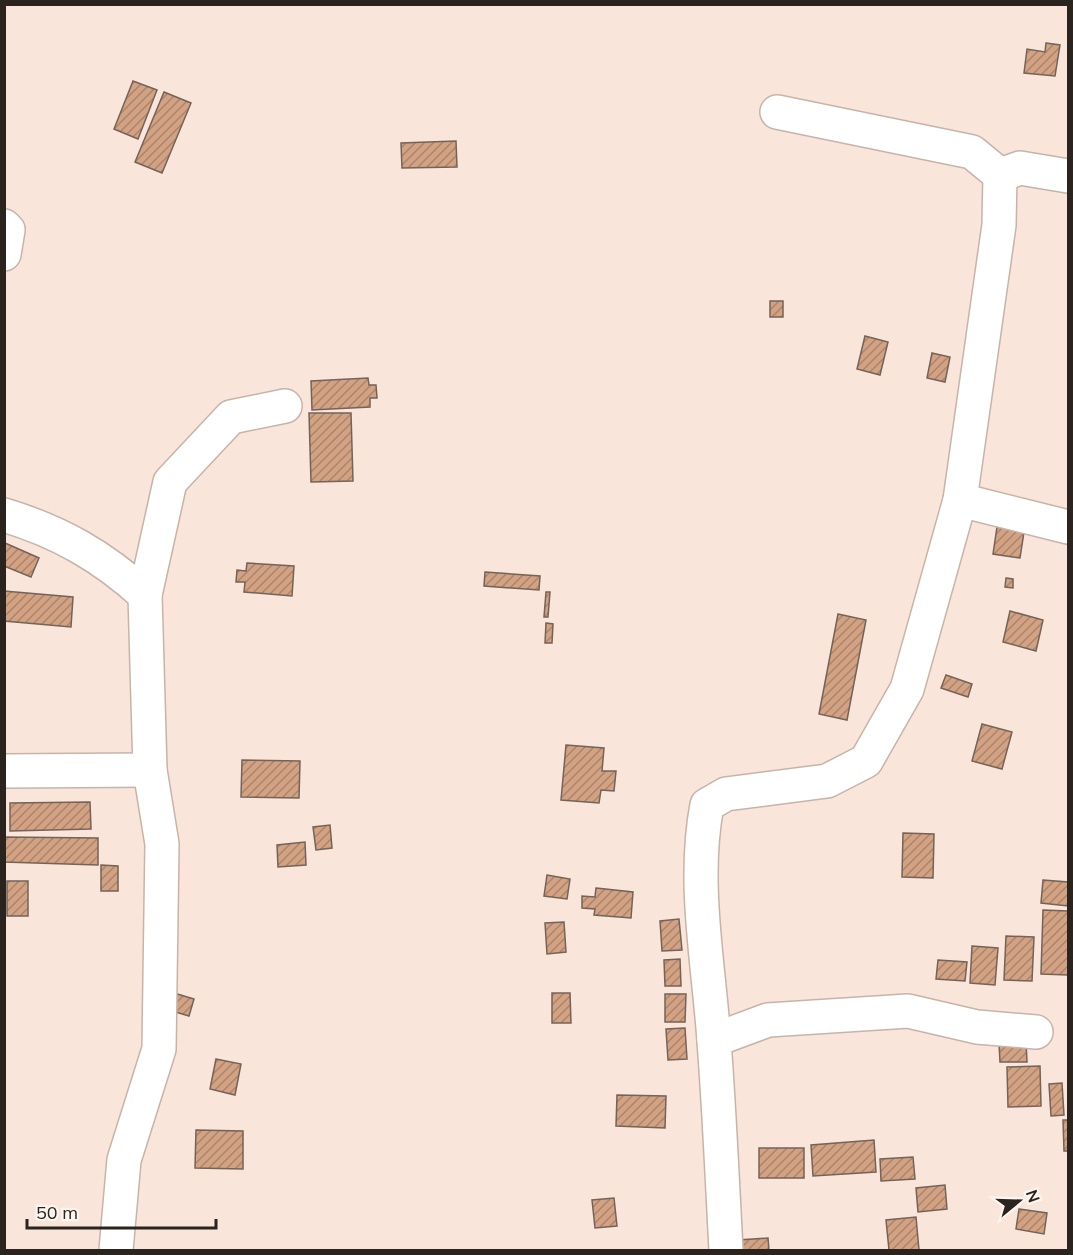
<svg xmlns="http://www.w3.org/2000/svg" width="1073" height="1255" font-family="Mulish,sans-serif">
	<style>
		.building { fill: url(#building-hatch); stroke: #746359; stroke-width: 1.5 }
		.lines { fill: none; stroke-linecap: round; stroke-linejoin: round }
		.minor-casing { stroke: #c7b4a9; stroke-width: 36 }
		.minor { stroke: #fff; stroke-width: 33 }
	</style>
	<defs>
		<pattern id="building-hatch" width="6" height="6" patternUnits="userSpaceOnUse" patternTransform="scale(1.5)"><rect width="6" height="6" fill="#d3a283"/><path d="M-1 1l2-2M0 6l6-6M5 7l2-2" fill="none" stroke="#ab846b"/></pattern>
	</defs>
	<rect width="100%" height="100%" fill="#f9e5d9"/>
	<g class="building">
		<polygon points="1046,43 1060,45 1055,76 1024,73 1027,49 1045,52"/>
		<polygon points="133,81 157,90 138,139 114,129"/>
		<polygon points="164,92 191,103 162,173 135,162"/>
		<polygon points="456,141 457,167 402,168 401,143"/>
		<rect x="770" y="301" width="13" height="16"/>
		<polygon points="865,336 888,342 880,375 857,369"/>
		<polygon points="932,353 950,357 945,382 927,378"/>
		<polygon points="368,378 369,385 376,385 377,398 370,398 370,407 312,410 311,381"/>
		<polygon points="309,413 351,413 353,481 311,482"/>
		<polygon points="997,527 1024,532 1020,558 993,554"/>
		<polygon points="5,543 39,558 31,577 4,566"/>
		<polygon points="247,563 294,566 292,596 244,592 245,582 236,582 237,570 246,571"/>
		<polygon points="485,572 540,576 539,590 484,586"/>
		<polygon points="1006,578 1013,579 1013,588 1005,587"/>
		<polygon points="4,591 73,597 71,627 4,621"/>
		<polygon points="546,592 550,592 548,617 544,617"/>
		<polygon points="1010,611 1043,620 1036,651 1003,642"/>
		<polygon points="838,614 866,620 847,720 819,714"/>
		<polygon points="546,623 553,624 552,643 545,643"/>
		<polygon points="946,675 972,684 968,697 941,688"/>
		<polygon points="982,724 1012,732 1002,769 972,761"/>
		<polygon points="566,745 604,748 602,771 616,771 614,791 601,790 599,803 561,800"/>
		<polygon points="242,760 300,761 299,798 241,797"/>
		<polygon points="90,802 91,829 10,831 10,803"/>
		<polygon points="330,825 332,848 316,850 313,827"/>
		<polygon points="903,833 934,834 933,878 902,877"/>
		<polygon points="4,837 98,838 98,865 4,862"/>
		<polygon points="305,842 306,865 278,867 277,845"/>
		<polygon points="101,865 118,866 118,891 101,891"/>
		<polygon points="547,875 570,879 567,899 544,896"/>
		<polygon points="1043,880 1068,882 1068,906 1041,903"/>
		<rect x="7" y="881" width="21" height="35"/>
		<polygon points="596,888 633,892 631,918 594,915 595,909 582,908 582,896 595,897"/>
		<polygon points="1043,910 1068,911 1068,975 1041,974"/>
		<polygon points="679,919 682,950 662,951 660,921"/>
		<polygon points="564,922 566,952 547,954 545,923"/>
		<polygon points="1006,936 1034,937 1032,981 1004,980"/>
		<polygon points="972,946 998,948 995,985 970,983"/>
		<polygon points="680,959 681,986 665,986 664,960"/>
		<polygon points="938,960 967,962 965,981 936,979"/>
		<polygon points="174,993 194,999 189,1016 169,1010"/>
		<polygon points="552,993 570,993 571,1023 552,1023"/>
		<polygon points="665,994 686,994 685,1022 665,1022"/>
		<polygon points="685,1028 687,1059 668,1060 666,1029"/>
		<polygon points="1026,1042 1027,1062 1000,1062 999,1043"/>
		<polygon points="216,1059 241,1064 235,1095 210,1089"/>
		<polygon points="1040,1066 1041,1106 1008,1107 1007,1067"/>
		<polygon points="1062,1083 1064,1115 1051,1116 1049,1084"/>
		<polygon points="617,1095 666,1096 665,1128 616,1126"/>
		<polygon points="1063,1120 1068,1120 1068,1151 1064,1151"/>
		<polygon points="196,1130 243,1131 243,1169 195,1168"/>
		<polygon points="874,1140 876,1172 813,1176 811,1145"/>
		<rect x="759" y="1148" width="45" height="30"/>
		<polygon points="913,1157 915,1179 881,1181 880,1159"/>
		<polygon points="945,1185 947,1209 918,1212 916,1188"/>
		<polygon points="614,1198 617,1226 595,1228 592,1200"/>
		<polygon points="1019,1209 1047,1213 1044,1234 1016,1229"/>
		<polygon points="916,1217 919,1250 889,1250 886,1220"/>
		<polygon points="768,1238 769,1250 738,1250 738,1240"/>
	</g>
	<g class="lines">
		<g class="minor-casing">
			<g id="minor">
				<polyline points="1000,175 1020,168 1068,176"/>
				<polyline points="4,226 8,230 4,254"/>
				<polyline points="960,500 1068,527"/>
				<path d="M 4,515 C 60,532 102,556 145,595 L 150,770 L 162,844 L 159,1049 L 124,1160 L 116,1250"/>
				<polyline points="145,595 170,482 231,417 285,406"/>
				<polyline points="4,771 150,770"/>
				<polyline points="714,1040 768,1020 908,1011 977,1027 1036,1032"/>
				<path d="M 726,1250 C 722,1176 719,1102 713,1028 C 707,955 693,878 707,805 L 726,794 L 827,781 L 866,761 L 907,689 L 960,500 L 999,225 L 1000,175 L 972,152 L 777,112"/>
			</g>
		</g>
		<use href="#minor" class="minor"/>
	</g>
	<rect width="1073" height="1255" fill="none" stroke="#2a231e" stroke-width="12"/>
	<g transform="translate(1019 1201) rotate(71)" stroke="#fdf5f0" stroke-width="4.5" paint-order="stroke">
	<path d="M0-4.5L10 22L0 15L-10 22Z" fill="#2a231e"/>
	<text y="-9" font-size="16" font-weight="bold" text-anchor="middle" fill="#2a231e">N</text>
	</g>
	<path d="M27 1219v9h189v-9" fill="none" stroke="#2a231e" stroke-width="3"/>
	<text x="36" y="1219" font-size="18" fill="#2a231e" stroke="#fdf5f0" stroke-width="4.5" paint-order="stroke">50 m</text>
</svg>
